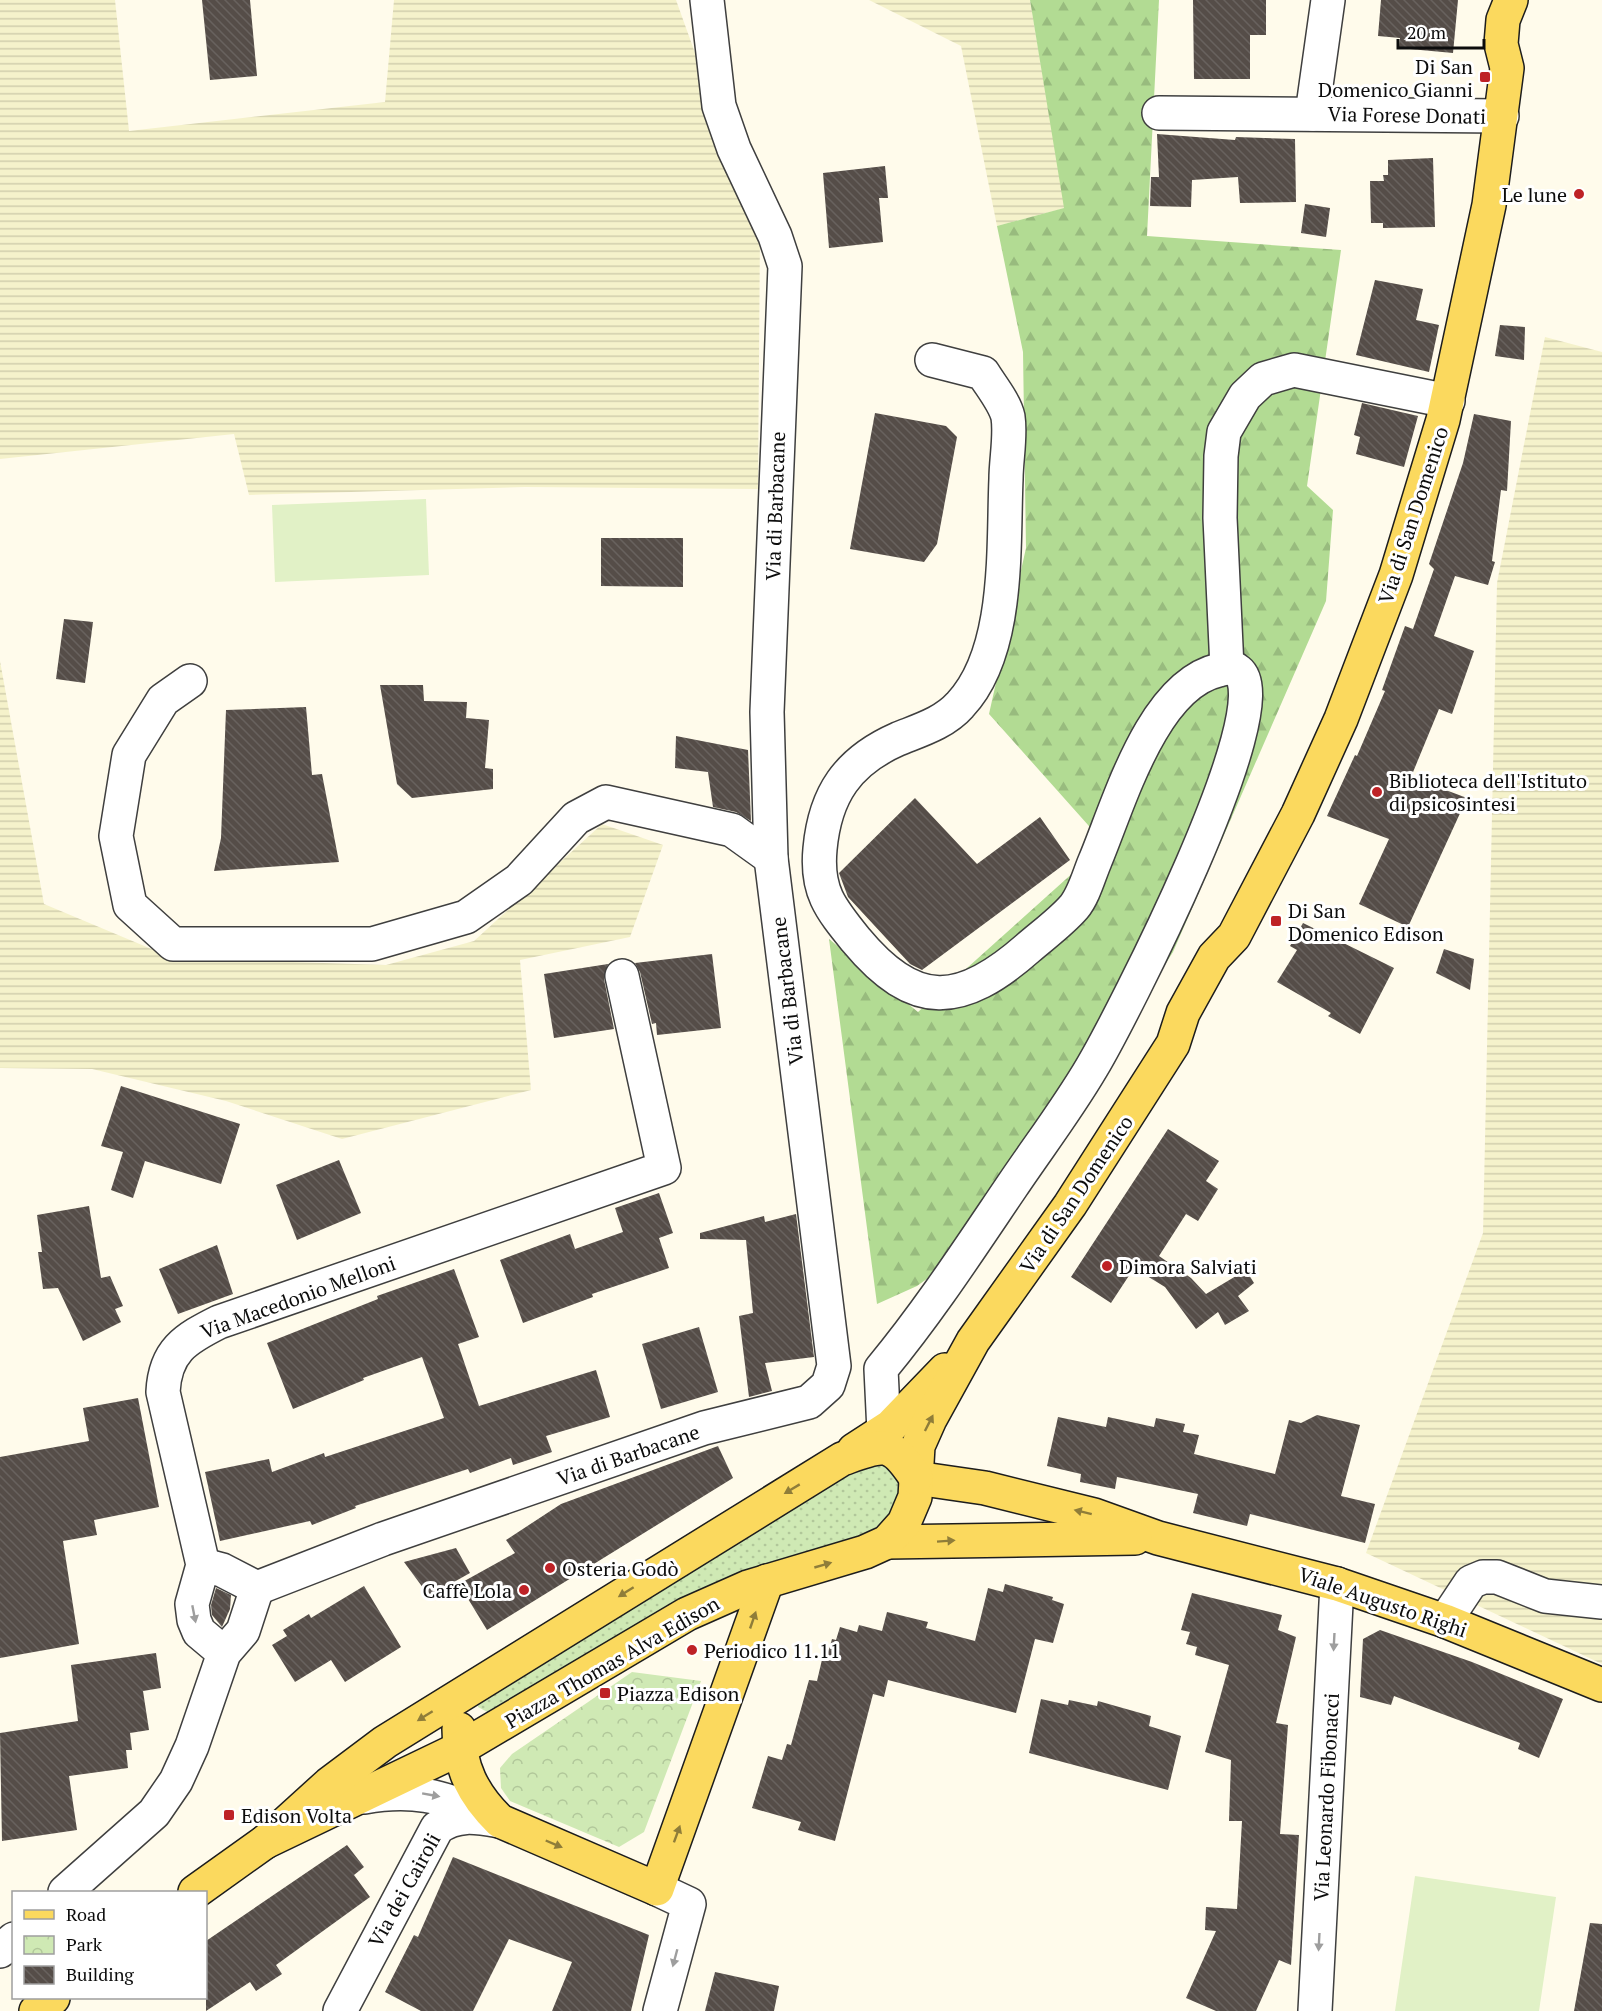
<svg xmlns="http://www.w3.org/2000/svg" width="1602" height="2011" font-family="'PT Serif',serif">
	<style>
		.farmland { fill: url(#farmland-rules) }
		.grass { fill: url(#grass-dots) }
		.forest { fill: url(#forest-firs) }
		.park { fill: url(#park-crowns) }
		.pitch { fill: #e1f1c6 }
		.building { fill: url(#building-back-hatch) }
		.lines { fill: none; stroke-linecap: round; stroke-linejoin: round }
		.minor-casing { stroke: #3f3f3f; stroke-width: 36 }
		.major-casing { stroke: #1d1d1d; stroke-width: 36 }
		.minor { stroke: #fff; stroke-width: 33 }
		.major { stroke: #fbd95e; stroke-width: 33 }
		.oneway { fill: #8f7d39 }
		.oneway2 { fill: #9e9e9e }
		.poi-dot { fill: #be2226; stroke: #fff; stroke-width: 2 }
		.labels { text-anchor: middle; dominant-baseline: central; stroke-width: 6; stroke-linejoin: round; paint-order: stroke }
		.poi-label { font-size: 20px; fill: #0c0c0c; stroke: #fff; text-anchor: start }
		.street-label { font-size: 20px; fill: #0c0c0c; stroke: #fff }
	</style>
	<defs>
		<pattern id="farmland-rules" width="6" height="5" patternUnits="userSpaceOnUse" patternTransform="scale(1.5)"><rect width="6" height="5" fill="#f5f2cb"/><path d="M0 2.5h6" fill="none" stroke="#d1cead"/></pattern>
		<pattern id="grass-dots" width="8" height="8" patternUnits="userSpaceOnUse" patternTransform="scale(1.5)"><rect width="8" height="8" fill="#cfe9b4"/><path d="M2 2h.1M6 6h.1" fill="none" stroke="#b1c79a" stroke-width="1.8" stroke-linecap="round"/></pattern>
		<pattern id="forest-firs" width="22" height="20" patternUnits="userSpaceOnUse" patternTransform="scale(1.5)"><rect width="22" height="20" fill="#b2db93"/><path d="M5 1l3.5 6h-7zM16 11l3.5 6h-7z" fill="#98bb7e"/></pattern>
		<pattern id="park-crowns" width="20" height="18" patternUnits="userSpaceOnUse" patternTransform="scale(1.5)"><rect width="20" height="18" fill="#cfe9b4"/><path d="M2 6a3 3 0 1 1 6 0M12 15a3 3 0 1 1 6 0" fill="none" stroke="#b1c79a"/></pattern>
		<pattern id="building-back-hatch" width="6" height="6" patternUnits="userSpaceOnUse" patternTransform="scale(1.5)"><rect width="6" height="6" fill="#554d48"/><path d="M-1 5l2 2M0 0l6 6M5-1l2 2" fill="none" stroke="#68625e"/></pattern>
	</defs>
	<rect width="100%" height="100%" fill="#fffbeb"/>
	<g class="farmland">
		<polygon points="0,0 115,0 129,131 385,102 394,0 676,0 760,234 758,489 525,487 249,495 234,434 0,459"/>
		<polygon points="869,0 1030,0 1065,208 997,226 961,46"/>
		<polygon points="1545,337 1602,352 1602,1664 1366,1553 1483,1233 1497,583"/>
		<polygon points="0,661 44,904 173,958 386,965 474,941 602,824 663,845 630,937 520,960 531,1090 342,1139 226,1101 92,1069 0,1068"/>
	</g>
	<path class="grass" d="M 881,1460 C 886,1465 895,1471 898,1476 C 912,1504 877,1527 859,1539 L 491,1714 L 478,1707 L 478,1700 L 821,1485 Z"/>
	<polygon class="forest" points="1030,0 1159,0 1147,236 1341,250 1307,486 1333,510 1326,601 1173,952 1001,1225 917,1286 877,1304 829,939 918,1012 1105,844 989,714 1026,548 1023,352 997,226 1064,208"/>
	<polygon class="park" points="632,1672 701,1681 644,1832 619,1847 510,1801 501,1788 500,1768 512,1754"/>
	<g class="pitch">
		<polygon points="426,499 429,575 275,582 272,505"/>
		<polygon points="1415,1876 1556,1897 1539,2011 1395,2011"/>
	</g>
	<g class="building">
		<polygon points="202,0 250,0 257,76 210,80"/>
		<polygon points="1193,0 1266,0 1266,35 1250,35 1250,79 1194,79"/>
		<polygon points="1381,0 1458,0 1453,53 1399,48 1400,38 1378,36"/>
		<polygon points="1157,134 1235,140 1236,137 1295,139 1296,202 1240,203 1238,177 1192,180 1191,207 1150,206 1151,177 1159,177"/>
		<polygon points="1433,158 1435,227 1383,228 1383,223 1371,223 1370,181 1384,181 1383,175 1388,175 1388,160"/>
		<polygon points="885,166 888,198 879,198 883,242 829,248 823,173"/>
		<polygon points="1305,204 1330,208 1326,237 1301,233"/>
		<polygon points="1375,280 1423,289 1416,320 1439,325 1429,372 1356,355"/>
		<polygon points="1500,325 1525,327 1524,360 1495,356"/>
		<polygon points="1362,403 1418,416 1404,467 1356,454 1360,437 1354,435"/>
		<polygon points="875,413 946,426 957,437 937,544 924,562 850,549"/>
		<polygon points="1474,414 1511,421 1507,491 1501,490 1492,561 1495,562 1488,585 1455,576 1434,636 1474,651 1452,714 1439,709 1411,777 1467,798 1408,927 1359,904 1389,839 1327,816 1355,755 1357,756 1385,691 1382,690 1405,626 1413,629 1434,569 1429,564 1463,463"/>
		<polygon points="601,538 683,538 683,587 601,586"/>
		<polygon points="64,619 93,622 85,683 56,679"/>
		<polygon points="380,685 423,685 424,701 467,702 466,718 489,720 485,768 493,769 493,789 412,798 397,784"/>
		<polygon points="306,707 312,775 322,774 339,862 214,871 221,838 226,710"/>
		<polygon points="676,736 748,750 751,821 736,812 713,807 708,772 675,768"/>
		<polygon points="915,798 977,864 1040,817 1070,860 922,970 910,964 848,897 839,873"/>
		<polygon points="1303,923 1394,968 1360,1034 1328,1016 1331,1013 1277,982 1297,950 1290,946"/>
		<polygon points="1444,949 1474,959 1470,990 1436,973"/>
		<polygon points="712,954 721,1028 657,1035 656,1023 652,1024 640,972 635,963"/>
		<polygon points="608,964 604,979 614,1029 554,1038 544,974"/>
		<polygon points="121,1086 240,1124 221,1184 145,1161 133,1198 111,1190 123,1152 101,1146"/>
		<polygon points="1168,1129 1219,1161 1206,1181 1218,1189 1198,1221 1186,1214 1159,1256 1191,1278 1206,1294 1246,1270 1254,1283 1238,1296 1249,1311 1225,1325 1218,1312 1196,1329 1165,1287 1134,1268 1111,1303 1071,1277"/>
		<polygon points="339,1160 361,1213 297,1240 276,1185"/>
		<polygon points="659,1193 673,1233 659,1238 669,1268 592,1294 593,1297 523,1323 500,1260 570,1234 575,1249 623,1232 615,1208"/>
		<polygon points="89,1206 101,1278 110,1276 123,1306 115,1309 121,1322 83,1341 58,1288 43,1289 38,1252 42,1252 37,1215"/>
		<polygon points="796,1214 814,1357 765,1363 772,1391 749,1397 739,1316 753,1313 746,1240 700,1239 700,1233 764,1216 765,1222"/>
		<polygon points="217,1245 233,1294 178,1314 159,1269"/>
		<polygon points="454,1269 479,1337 458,1344 479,1406 596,1370 610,1417 546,1436 552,1452 513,1465 511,1458 470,1473 468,1469 355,1506 356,1508 312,1525 310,1521 220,1541 205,1472 269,1459 272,1472 324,1453 325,1457 444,1418 422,1357 363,1378 364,1380 293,1409 267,1343 378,1299 377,1296"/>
		<polygon points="699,1327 718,1392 661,1409 642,1344"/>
		<polygon points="138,1398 159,1507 94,1520 97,1535 63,1541 79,1644 0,1658 0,1457 89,1441 83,1408"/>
		<polygon points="1317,1415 1360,1425 1341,1496 1375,1504 1365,1543 1250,1514 1247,1526 1193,1513 1198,1494 1117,1477 1115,1489 1080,1482 1081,1474 1047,1466 1058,1417 1106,1427 1108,1417 1154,1427 1156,1418 1185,1424 1183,1432 1199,1435 1194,1454 1275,1474 1289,1420 1301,1423"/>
		<polygon points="718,1446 733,1478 487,1630 459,1584 515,1553 506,1540 561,1504"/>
		<polygon points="456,1548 470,1573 429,1596 404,1562"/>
		<polygon points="1005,1584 1053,1597 1052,1600 1064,1604 1053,1643 1035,1639 1016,1713 888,1680 884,1697 873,1694 835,1841 798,1830 801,1822 752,1808 768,1756 782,1760 787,1744 791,1745 809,1680 817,1681 824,1651 828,1652 832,1639 836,1640 840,1627 857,1632 859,1625 882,1631 887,1612 928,1622 926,1628 975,1641 988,1588 1003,1592"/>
		<polygon points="364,1586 401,1647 345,1682 331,1660 295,1682 272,1645 287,1636 283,1630 309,1614 311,1618"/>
		<polygon points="216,1588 231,1595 230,1609 222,1627 212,1615 211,1605"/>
		<polygon points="1192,1593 1282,1615 1278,1630 1296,1637 1276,1723 1288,1725 1280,1834 1299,1835 1291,1965 1279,1960 1256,2011 1216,2011 1186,1998 1216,1931 1205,1930 1206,1907 1237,1909 1242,1821 1229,1821 1231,1760 1205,1752 1229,1665 1195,1655 1197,1647 1186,1644 1190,1632 1181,1630"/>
		<polygon points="1380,1630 1472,1662 1563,1699 1539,1758 1518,1749 1520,1743 1394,1696 1391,1705 1360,1697 1363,1639"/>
		<polygon points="156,1653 161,1688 143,1691 149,1730 130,1733 132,1750 126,1750 128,1768 69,1776 77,1830 2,1841 0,1733 78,1721 71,1665"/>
		<polygon points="1041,1699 1068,1705 1069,1700 1097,1706 1098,1701 1151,1716 1149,1726 1181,1736 1168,1790 1029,1753"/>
		<polygon points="347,1845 364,1867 354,1875 370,1897 276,1965 282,1974 256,1991 250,1982 206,2011 206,1941"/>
		<polygon points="453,1857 649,1935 631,2011 552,2011 572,1962 509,1939 473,2011 421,2011 385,1992 414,1935 418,1937"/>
		<polygon points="1590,1923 1602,1924 1602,2011 1574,2011"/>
		<polygon points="715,1972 779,1986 774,2011 705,2011"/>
	</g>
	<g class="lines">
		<g class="minor-casing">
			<g id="minor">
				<polyline points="1159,113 1502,116"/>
				<polyline points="1312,114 1328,0"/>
				<polyline points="1227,668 1220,518 1221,456 1224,432 1245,396 1263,379 1294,370 1448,401"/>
				<polyline points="190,681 163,700 129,755 116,836 130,905 173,944 372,944 466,917 519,880 576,818 606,802 732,830 771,858"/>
				<path d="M 884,1432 L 881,1369 C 929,1311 970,1248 1012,1186 C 1039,1146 1068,1108 1092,1067 C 1120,1020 1282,706 1238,671 C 1232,666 1226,668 1219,670 C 1152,685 1119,804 1095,861 C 1089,875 1084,895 1074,907 C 1061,922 1043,935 1028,948 C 961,1007 915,1011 856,940 C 830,908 816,891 820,849 C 825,794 848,761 898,739 C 920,730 944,723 960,705 C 1010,652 1003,547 1006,479 C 1006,460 1011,436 1008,417 C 1005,403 991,386 983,373 L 932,360"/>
				<polyline points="203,1565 222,1570 257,1588"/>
				<polyline points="257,1588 383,1539 704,1428 809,1402 828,1385 834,1366 771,858 767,712 785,266 775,236 734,149 719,106 707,0"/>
				<polyline points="1445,1621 1471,1582 1483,1577 1497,1577 1545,1596 1602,1602"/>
				<path d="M 224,1653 L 199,1632 L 194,1620 L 192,1604 L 203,1565 L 163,1392 C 165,1351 185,1339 219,1322 L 664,1168 L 622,976"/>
				<path d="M 364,1797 C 412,1788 441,1796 485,1815"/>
				<polyline points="657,1889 689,1904 660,2011"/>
				<polyline points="65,1892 154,1813 176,1781 192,1746 224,1653 243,1631 257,1588"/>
				<polyline points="0,1951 14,1939"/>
				<path d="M 340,2011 L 437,1828 C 457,1813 477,1817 500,1821"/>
				<polyline points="1315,2011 1337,1584"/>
			</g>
		</g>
		<g class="major-casing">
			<g id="major">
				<polyline points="854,1450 891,1426 945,1370"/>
				<polyline points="916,1478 985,1488 1094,1515 1158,1538 1337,1584 1445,1621 1602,1685"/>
				<polyline points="887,1542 1135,1538"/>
				<path d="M 459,1729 C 459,1767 473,1795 500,1821 L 657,1889 L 767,1581"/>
				<polyline points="265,1842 459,1749 687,1614 748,1587 865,1552 887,1542 904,1523 915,1497 918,1446 930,1419 973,1341 1070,1205 1173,1044 1183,1013 1214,957 1234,936 1298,814 1341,719 1396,575 1443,420 1489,205 1507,68 1501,44 1503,20 1511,0"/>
				<path d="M 195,1892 L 265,1842 L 329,1784 L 385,1742 L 842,1459 C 884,1444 890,1439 916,1478"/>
				<polyline points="36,2011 53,1998"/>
			</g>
		</g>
		<use href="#minor" class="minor"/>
		<use href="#major" class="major"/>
	</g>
	<defs><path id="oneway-solid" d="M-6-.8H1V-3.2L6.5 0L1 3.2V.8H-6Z" transform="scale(1.5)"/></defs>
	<g class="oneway">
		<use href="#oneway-solid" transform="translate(929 1423) rotate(-63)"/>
		<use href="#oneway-solid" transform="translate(792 1489) rotate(149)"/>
		<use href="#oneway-solid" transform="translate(1083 1512) rotate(-166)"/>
		<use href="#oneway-solid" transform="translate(946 1541) rotate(-4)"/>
		<use href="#oneway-solid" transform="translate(823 1565) rotate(-16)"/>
		<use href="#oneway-solid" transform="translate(626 1592) rotate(148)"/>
		<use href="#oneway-solid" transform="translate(753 1620) rotate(-71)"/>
		<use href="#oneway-solid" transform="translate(425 1716) rotate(148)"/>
		<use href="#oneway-solid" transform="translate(677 1834) rotate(-70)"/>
		<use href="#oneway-solid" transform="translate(554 1844) rotate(23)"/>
	</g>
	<g class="oneway2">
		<use href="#oneway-solid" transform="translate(194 1614) rotate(79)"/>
		<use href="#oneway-solid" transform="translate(1334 1642) rotate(93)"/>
		<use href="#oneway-solid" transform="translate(431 1795) rotate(10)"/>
		<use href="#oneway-solid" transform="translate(1319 1942) rotate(93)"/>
		<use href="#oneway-solid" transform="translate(675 1958) rotate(105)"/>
	</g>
	<g class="poi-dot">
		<rect x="1479" y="71" width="12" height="12" rx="3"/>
		<circle cx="1579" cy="194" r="6"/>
		<circle cx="1377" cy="792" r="6"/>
		<rect x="1270" y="915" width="12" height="12" rx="3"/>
		<circle cx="1107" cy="1266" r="6"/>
		<circle cx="550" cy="1568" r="6"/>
		<circle cx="524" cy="1590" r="6"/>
		<circle cx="692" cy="1650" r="6"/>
		<rect x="599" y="1687" width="12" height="12" rx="3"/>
		<rect x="223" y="1809" width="12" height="12" rx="3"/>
	</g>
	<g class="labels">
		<g class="poi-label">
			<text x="1473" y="66" text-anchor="end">Di San<tspan x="1473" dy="23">Domenico Gianni</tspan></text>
			<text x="1567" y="194" text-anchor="end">Le lune</text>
			<text x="1389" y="780">Biblioteca dell'Istituto<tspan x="1389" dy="23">di psicosintesi</tspan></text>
			<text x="1288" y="910">Di San<tspan x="1288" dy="23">Domenico Edison</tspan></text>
			<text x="1119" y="1266">Dimora Salviati</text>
			<text x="562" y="1568">Osteria Godò</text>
			<text x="512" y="1590" text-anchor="end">Caffè Lola</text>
			<text x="704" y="1650">Periodico 11.11</text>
			<text x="617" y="1693">Piazza Edison</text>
			<text x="241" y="1815">Edison Volta</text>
		</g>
		<g class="street-label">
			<text transform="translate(1407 115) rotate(1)">Via Forese Donati</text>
			<text transform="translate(775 506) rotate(-88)">Via di Barbacane</text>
			<text transform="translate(1413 515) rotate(-72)">Via di San Domenico</text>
			<text transform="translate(787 991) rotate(-97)">Via di Barbacane</text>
			<text transform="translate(1076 1194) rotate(-56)">Via di San Domenico</text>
			<text transform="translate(298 1297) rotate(-20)">Via Macedonio Melloni</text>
			<text transform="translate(628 1455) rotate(-19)">Via di Barbacane</text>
			<text transform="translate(1383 1602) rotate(19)">Viale Augusto Righi</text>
			<text transform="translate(612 1662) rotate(-30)">Piazza Thomas Alva Edison</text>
			<text transform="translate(1326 1797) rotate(-87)">Via Leonardo Fibonacci</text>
			<text transform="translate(404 1890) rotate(-61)">Via dei Cairoli</text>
		</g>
	</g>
	<rect x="12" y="1891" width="195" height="108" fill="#ffffff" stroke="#9e9e9e" stroke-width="1.5"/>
	<rect x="24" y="1910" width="30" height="9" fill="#fbd95e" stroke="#9e9e9e" stroke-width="1.5"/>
	<text x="66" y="1921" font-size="18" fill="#0c0c0c">Road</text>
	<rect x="24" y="1936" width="30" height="18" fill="url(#park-crowns)" stroke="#9e9e9e" stroke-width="1.5"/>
	<text x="66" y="1951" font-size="18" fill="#0c0c0c">Park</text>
	<rect x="24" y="1966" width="30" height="18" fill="url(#building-back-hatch)" stroke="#9e9e9e" stroke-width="1.5"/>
	<text x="66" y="1981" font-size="18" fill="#0c0c0c">Building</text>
	<path d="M1398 39v9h86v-9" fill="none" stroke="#0c0c0c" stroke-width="3"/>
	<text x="1407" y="39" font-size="18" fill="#0c0c0c" stroke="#ffffff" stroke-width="4.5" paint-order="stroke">20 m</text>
</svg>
